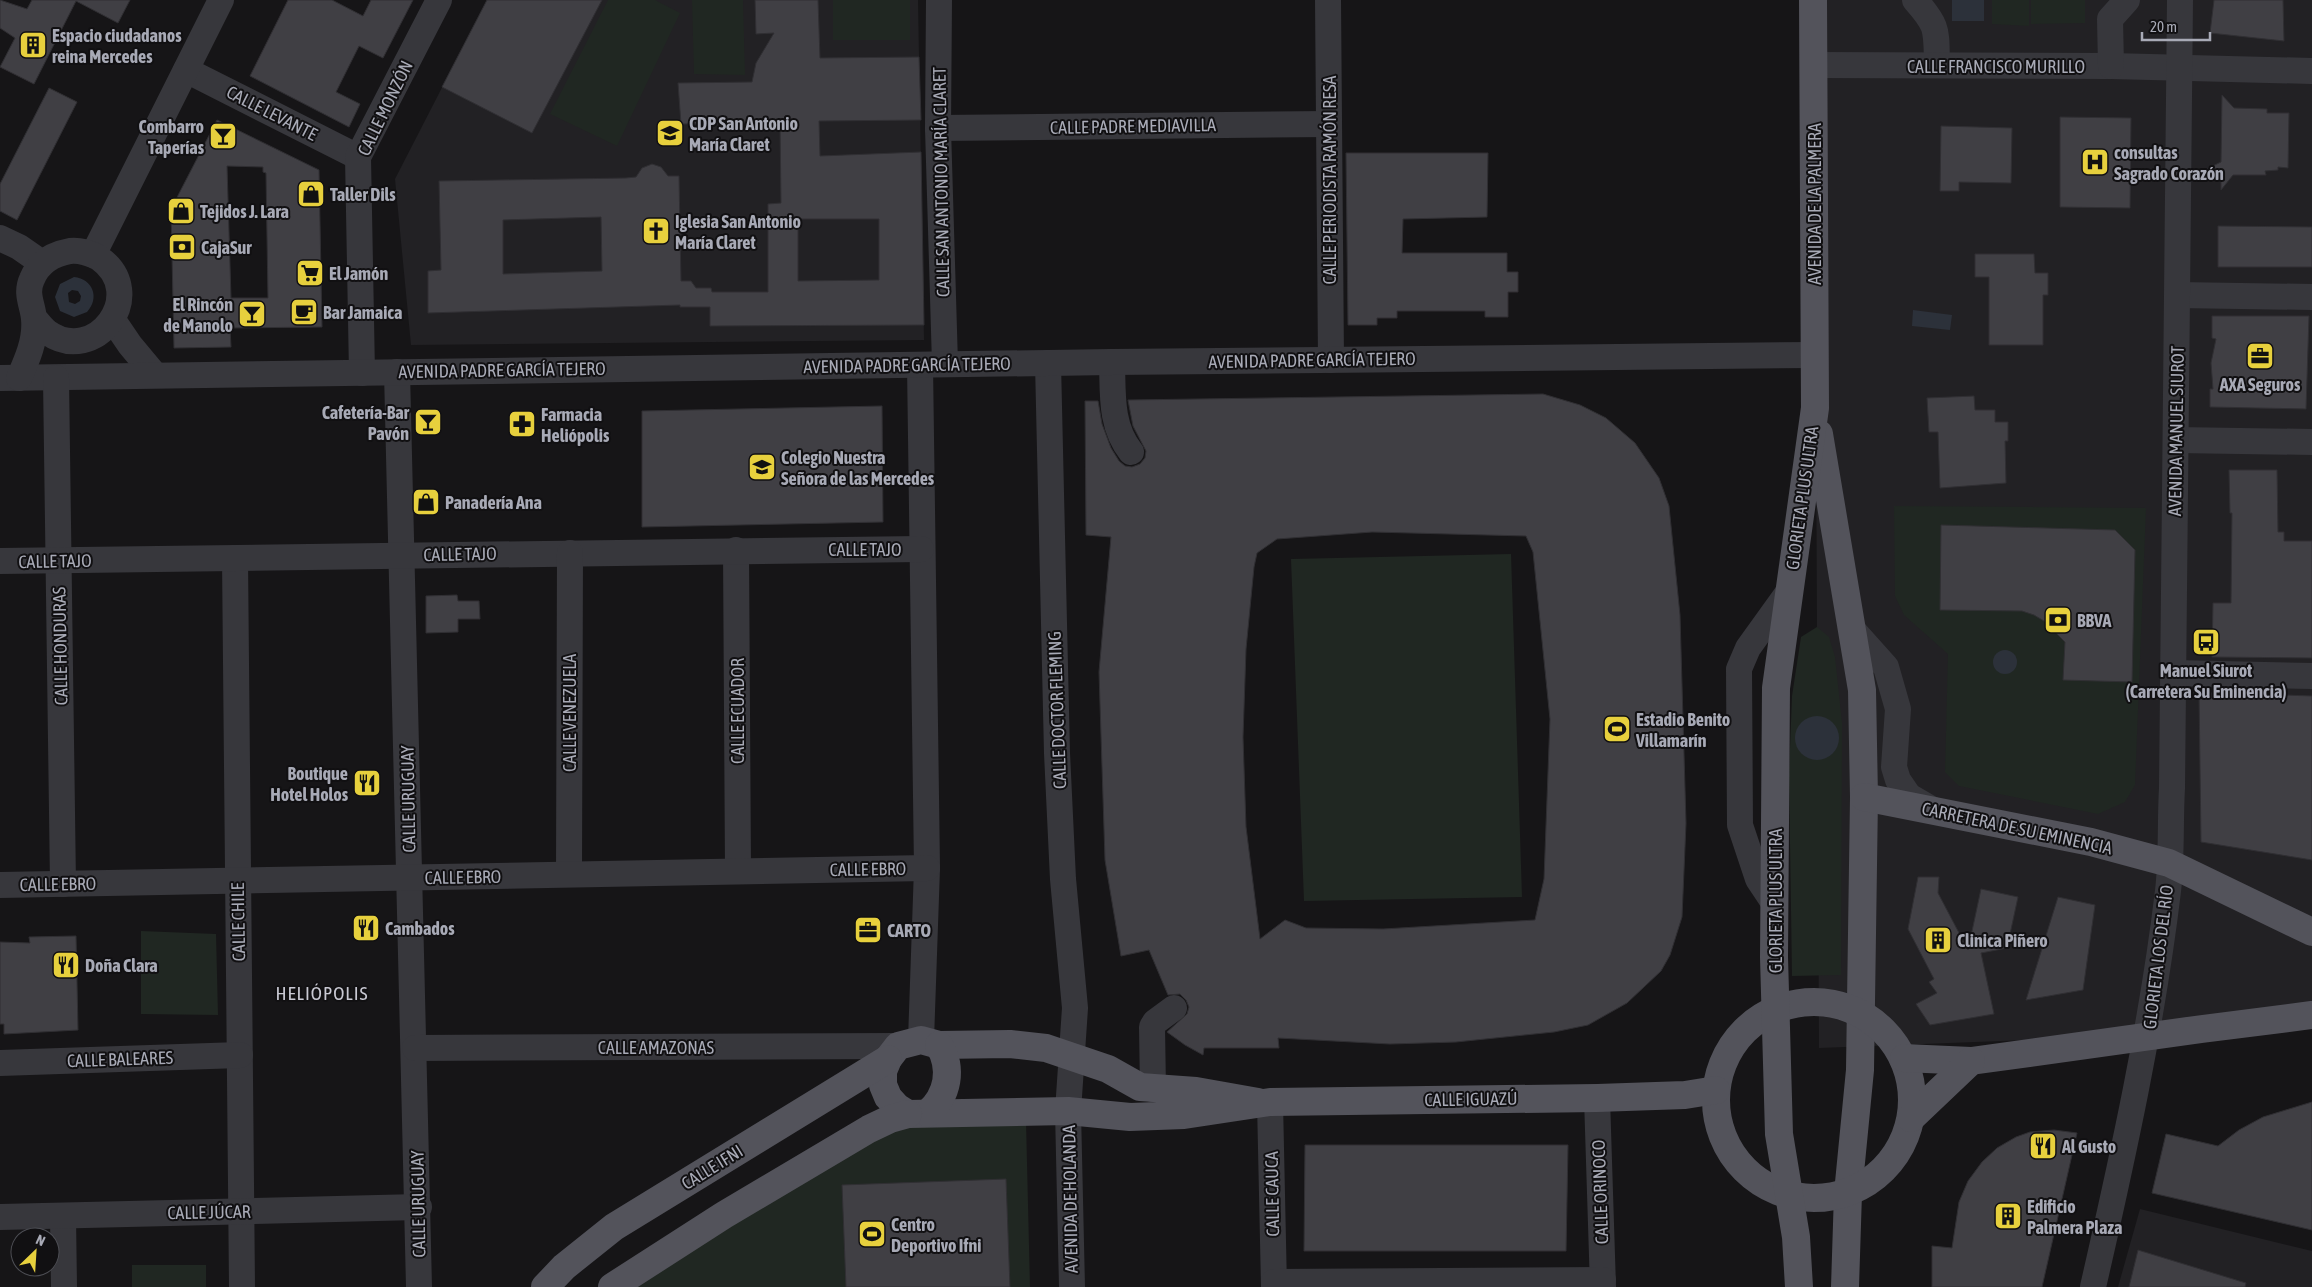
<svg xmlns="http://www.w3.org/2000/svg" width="2312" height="1287" font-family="'Asap Condensed',sans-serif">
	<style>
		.built { fill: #222124 }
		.green { fill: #202722 }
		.water { fill: #2c313a; fill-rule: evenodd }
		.building { fill: #403f44; stroke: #302f33; fill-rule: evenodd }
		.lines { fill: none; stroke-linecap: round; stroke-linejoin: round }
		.minor { stroke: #37373c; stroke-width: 26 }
		.major { stroke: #53535b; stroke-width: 28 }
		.labels { text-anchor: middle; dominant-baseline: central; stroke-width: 4; stroke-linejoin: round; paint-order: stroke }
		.poi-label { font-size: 18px; font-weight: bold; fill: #a8aab6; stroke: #111012; text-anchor: start }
		.street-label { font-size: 18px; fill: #a8aab6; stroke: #111012 }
		.neighbourhood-label { font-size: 19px; letter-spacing: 1px; fill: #c9c9d3; stroke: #111012 }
	</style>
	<rect width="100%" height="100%" fill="#161517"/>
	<g class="built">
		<polygon points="487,0 918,0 924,340 411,345 395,179"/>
		<polygon points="1814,0 2312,0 2312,1029 1819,1048"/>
		<polygon points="2140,1209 2312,1251 2312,1287 2118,1287"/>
	</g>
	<g class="green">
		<polygon points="608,0 655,0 680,13 617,146 550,114"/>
		<polygon points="692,0 743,0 745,75 694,74"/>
		<rect x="833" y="0" width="77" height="40"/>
		<polygon points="1992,0 2029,0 2029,26 1992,24"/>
		<polygon points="2031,0 2085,0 2085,23 2031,24"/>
		<polygon points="1894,506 2146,508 2135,785 2125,802 2098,814 1959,786 1945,772 1948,654 1904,615 1895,596"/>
		<polygon points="1511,554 1522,897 1304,901 1291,559"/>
		<polygon points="1817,627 1829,637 1835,657 1842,723 1841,975 1792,976 1789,775 1792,696 1801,637"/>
		<polygon points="141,931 216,934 218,1015 141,1014"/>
		<polygon points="1026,1121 1030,1287 629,1287 897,1127"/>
		<rect x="132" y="1265" width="74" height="22"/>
	</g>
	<g class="water">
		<rect x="1952" y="0" width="32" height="21"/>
		<path d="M 74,277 C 93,279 100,298 87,312 L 74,317 L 60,311 L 55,297 L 60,284 ZM 72,290 L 78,291 L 81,296 L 80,301 L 75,304 L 69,302 L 68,293 Z"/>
		<polygon points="1913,310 1952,315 1950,330 1912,326"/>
		<circle cx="2005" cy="662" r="12"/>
		<circle cx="1817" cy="738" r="22"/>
	</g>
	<g class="building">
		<polygon points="0,0 27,9 32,0 130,0 118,23 76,1 34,84 0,67 15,38 0,28"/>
		<polygon points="288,0 332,0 363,16 371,0 413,0 383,58 359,46 336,92 360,104 349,127 250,76"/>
		<polygon points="487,0 602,0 532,133 442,87"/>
		<path d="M 755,0 L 818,0 L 820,58 L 919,57 L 921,120 L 819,121 L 820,156 L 921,152 L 924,325 L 710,326 L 710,307 L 680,307 L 680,305 L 428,313 L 428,271 L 441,270 L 439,181 L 626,178 L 636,177 L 642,168 L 652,164 L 661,167 L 668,176 L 679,176 L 681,281 L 691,281 L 696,288 L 711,288 L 712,292 L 768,292 L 768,204 L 781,203 L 780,123 L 681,124 L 678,83 L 752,82 L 756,63 L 774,33 L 756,34 ZM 601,217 L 602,271 L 503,274 L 503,220 ZM 798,219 L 879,219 L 879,280 L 798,281 Z"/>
		<polygon points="2214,0 2283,0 2284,41 2210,33"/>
		<polygon points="49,88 77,102 17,220 0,211 0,184"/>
		<polygon points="2222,95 2234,108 2267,109 2267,113 2289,113 2288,168 2278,167 2278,170 2265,171 2266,175 2233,175 2221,190 2221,175 2198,173 2221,162"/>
		<polygon points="2060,117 2131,118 2130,208 2060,207"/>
		<path d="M 217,120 L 319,170 L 322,327 L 230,328 L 231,347 L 174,348 L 171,209 ZM 227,166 L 263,167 L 263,172 L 266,173 L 268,298 L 231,298 Z"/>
		<polygon points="1941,126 2012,128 2011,183 1959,182 1959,191 1940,191"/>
		<polygon points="1346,153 1488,153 1487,217 1403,219 1402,253 1507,253 1507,272 1518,272 1518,292 1508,292 1508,317 1485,317 1485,311 1397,311 1397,318 1377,318 1377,325 1348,325"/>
		<polygon points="2218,226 2312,227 2312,267 2218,267"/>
		<polygon points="1975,254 2034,254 2035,273 2048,273 2048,295 2043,295 2043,345 1989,345 1989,277 1975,277"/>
		<polygon points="2212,316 2309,316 2306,409 2210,407 2210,389 2213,389 2211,363 2216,339 2212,338"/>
		<path d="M 1543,394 L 1580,405 L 1606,418 L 1635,443 L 1659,478 L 1669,506 L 1680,615 L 1686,823 L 1682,917 L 1670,955 L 1661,971 L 1627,1003 L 1588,1025 L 1554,1032 L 1456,1042 L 1390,1044 L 1278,1038 L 1279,1048 L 1204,1048 L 1203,1055 L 1185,1045 L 1167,1032 L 1187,1014 L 1189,1007 L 1186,1000 L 1180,994 L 1168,995 L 1149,950 L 1121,956 L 1105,860 L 1099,672 L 1111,537 L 1086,535 L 1085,401 L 1098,401 L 1102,424 L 1111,448 L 1119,461 L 1125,466 L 1132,467 L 1140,464 L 1145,458 L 1146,451 L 1133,426 L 1128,400 ZM 1372,532 L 1526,536 L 1533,552 L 1550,719 L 1544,879 L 1535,920 L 1383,929 L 1306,928 L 1285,920 L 1260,939 L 1246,827 L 1243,737 L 1246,649 L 1254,567 L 1257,553 L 1277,539 Z"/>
		<polygon points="1974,396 1975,410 1995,410 1995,422 2008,422 2008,441 2005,441 2006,483 1940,488 1938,432 1929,432 1927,398"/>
		<polygon points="882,406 883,522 642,527 642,411"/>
		<polygon points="2229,470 2277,470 2278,532 2284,532 2284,541 2312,541 2312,658 2212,657 2213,603 2231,603 2232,513 2230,513"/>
		<polygon points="1941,525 2115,530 2135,550 2132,682 2063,680 2065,642 2044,621 2034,615 2022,611 1940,610"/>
		<polygon points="457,595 458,601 479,601 480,619 458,619 458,632 426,633 426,596"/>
		<polygon points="2199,692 2312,696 2312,860 2201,842"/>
		<polygon points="1918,877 1939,877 1938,893 1968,950 1981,889 2018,897 2007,948 1981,953 1994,1014 1930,1025 1916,1004 1937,993 1929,982 1934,979 1908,929"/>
		<polygon points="2058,897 2095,905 2083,990 2026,1000"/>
		<polygon points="76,936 78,1030 4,1034 4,1024 0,1024 0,942 30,943 29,937"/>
		<polygon points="2312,1102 2312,1230 2152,1193 2166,1134 2218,1146 2239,1130 2263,1117"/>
		<polygon points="2054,1130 2077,1133 2042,1287 1932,1287 1932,1246 1952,1248 1959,1202 1968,1181 1982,1162 1997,1148 2016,1137 2030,1132"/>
		<polygon points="1305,1145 1568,1145 1566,1251 1304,1251"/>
		<polygon points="1006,1179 1010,1287 846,1287 842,1185"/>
		<polygon points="2138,1250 2246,1283 2245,1287 2129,1287"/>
	</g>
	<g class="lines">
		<g class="minor">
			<polyline points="939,0 938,128 945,364"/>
			<polyline points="1328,0 1331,360"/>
			<path d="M 1915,0 C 1939,27 1936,30 1937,65"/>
			<polyline points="1813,65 2111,66 2312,71"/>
			<polyline points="2111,66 2110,19 2127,0"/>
			<polyline points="186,70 358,157"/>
			<polyline points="938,128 1329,124"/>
			<polyline points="0,238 19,247 42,263"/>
			<polyline points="93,255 221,0"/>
			<polyline points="2177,295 2312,297"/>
			<polyline points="113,320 130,345 155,375"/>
			<path d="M 1112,362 C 1113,393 1110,426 1131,452"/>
			<polyline points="1048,363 1057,753 1063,879 1075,1008 1068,1111 1072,1287"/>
			<polyline points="920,365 927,868 921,1040"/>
			<polyline points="397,372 419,1287"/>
			<polyline points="362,373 358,157 439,0"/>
			<polyline points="0,378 1112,362 1815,355"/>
			<path d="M 19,378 C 27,360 36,340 34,319 C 33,305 25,294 32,279 C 39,262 53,254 70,251 C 79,250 91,253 99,258 C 150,294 95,367 47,332 C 42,328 38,322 34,318"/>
			<polyline points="56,378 63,884"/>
			<polyline points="2176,440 2312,442"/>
			<polyline points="736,550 738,871"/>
			<polyline points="235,558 242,1287"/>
			<polyline points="0,561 921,549"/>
			<polyline points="1852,629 1886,667 1898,709 1894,767 1898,780 1909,796 1933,810"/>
			<polyline points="2173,673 2312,676"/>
			<polyline points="569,874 570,553"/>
			<polyline points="0,885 927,868"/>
			<polyline points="1774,903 1758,879 1740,825 1739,669 1748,648 1789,591"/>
			<polyline points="415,1048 898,1046"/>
			<polyline points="0,1063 240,1055"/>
			<polyline points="1153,1089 1152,1027 1155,1022 1174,1008"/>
			<polyline points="1597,1098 1603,1287"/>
			<polyline points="1270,1102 1274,1287"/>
			<polyline points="63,1216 64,1287"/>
			<polyline points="0,1217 419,1207"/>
			<polyline points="1274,1282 1603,1280"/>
			<path d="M 2093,1287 C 2123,1156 2152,1025 2168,891 C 2172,857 2170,822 2172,788 L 2180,0"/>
		</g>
		<g class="major">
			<polyline points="1819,434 1862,690 1864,797 1860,1070 1848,1193 1845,1287"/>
			<polyline points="1864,797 2091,842 2169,863 2312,932"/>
			<circle cx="1814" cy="1100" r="98"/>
			<polyline points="1904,1058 1971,1061 2202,1029 2312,1015"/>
			<polyline points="1258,1102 1196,1091 1140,1087 1108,1069 1046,1048 1010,1044 939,1045 921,1040 898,1046 888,1059 883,1071 883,1085 888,1097 897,1107 908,1114 1068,1111 1130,1117 1184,1115 1270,1102 1597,1098 1685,1095 1716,1090"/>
			<path d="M 928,1113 C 948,1095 953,1069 939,1045"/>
			<polyline points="1911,1118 1971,1061"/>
			<polyline points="545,1287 564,1267 614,1227 888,1059"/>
			<polyline points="612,1287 724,1215 869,1129 890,1119 908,1114"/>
			<polyline points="1799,1287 1796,1237 1779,1134 1774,957 1776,688 1815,408 1813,0"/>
		</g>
	</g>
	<defs>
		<g id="building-square" transform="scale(1.4375)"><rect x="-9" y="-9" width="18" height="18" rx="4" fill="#e7d03d" stroke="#111012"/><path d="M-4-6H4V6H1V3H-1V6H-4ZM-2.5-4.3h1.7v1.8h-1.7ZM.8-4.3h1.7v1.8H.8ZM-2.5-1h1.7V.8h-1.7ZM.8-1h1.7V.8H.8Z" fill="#111"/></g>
		<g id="school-square" transform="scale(1.4375)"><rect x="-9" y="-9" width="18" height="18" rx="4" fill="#e7d03d" stroke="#111012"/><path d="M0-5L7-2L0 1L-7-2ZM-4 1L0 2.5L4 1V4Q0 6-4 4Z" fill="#111"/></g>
		<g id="bar-square" transform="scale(1.4375)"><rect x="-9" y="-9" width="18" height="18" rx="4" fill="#e7d03d" stroke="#111012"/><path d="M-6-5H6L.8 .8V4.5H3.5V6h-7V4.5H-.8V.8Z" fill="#111"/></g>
		<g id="hospital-square" transform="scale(1.4375)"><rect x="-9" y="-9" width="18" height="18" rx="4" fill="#e7d03d" stroke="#111012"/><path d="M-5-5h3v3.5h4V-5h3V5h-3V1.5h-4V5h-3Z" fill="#111"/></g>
		<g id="shop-square" transform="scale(1.4375)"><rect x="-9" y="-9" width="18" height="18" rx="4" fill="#e7d03d" stroke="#111012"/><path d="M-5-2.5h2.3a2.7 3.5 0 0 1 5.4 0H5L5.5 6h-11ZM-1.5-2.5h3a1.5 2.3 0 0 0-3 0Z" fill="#111"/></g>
		<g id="church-square" transform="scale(1.4375)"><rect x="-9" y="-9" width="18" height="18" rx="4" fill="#e7d03d" stroke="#111012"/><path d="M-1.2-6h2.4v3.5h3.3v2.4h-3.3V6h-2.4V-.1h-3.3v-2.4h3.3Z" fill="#111"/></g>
		<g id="bank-square" transform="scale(1.4375)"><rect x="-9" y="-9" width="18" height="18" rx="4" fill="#e7d03d" stroke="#111012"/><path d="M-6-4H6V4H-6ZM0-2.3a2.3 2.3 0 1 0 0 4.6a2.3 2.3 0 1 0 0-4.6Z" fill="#111"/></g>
		<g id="supermarket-square" transform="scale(1.4375)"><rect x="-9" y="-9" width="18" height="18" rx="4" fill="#e7d03d" stroke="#111012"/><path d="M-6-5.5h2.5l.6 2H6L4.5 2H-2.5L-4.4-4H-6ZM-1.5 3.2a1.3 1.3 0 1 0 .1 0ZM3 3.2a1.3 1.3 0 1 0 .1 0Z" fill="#111"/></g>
		<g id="cafe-square" transform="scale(1.4375)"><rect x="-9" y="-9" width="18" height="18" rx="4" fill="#e7d03d" stroke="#111012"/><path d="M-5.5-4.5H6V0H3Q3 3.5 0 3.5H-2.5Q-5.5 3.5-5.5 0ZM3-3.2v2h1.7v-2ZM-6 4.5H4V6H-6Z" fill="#111"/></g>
		<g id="office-square" transform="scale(1.4375)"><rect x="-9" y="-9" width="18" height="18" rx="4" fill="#e7d03d" stroke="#111012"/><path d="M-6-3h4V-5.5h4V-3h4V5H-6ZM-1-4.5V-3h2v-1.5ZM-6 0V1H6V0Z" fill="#111"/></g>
		<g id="pharmacy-square" transform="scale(1.4375)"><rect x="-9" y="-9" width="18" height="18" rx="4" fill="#e7d03d" stroke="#111012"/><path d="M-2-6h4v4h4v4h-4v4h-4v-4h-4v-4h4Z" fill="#111"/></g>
		<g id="bus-square" transform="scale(1.4375)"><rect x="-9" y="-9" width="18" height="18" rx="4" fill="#e7d03d" stroke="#111012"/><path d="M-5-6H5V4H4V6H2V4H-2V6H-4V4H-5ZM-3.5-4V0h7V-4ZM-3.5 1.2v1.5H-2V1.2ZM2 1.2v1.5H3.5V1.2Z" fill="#111"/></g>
		<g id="stadium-square" transform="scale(1.4375)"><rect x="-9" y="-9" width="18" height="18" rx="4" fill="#e7d03d" stroke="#111012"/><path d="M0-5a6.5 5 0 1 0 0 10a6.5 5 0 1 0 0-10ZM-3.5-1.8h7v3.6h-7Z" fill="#111"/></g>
		<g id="restaurant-square" transform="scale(1.4375)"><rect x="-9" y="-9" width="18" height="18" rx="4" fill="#e7d03d" stroke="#111012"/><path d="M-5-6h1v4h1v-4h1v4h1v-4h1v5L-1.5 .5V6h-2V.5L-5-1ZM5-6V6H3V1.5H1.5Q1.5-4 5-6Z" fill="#111"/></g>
	</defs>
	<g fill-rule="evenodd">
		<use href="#building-square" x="33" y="45"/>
		<use href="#school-square" x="670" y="133"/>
		<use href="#bar-square" x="223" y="136"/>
		<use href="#hospital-square" x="2095" y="162"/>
		<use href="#shop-square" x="311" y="194"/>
		<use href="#shop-square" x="181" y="211"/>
		<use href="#church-square" x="656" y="231"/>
		<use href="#bank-square" x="182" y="247"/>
		<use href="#supermarket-square" x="310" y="273"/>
		<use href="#cafe-square" x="304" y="312"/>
		<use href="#bar-square" x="252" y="314"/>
		<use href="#office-square" x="2260" y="356"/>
		<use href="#bar-square" x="428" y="422"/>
		<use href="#pharmacy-square" x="522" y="424"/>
		<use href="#school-square" x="762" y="467"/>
		<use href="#shop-square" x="426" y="502"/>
		<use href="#bank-square" x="2058" y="620"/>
		<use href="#bus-square" x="2206" y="642"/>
		<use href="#stadium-square" x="1617" y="729"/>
		<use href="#restaurant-square" x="367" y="783"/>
		<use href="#restaurant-square" x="366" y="928"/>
		<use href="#office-square" x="868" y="930"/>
		<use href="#building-square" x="1938" y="940"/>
		<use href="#restaurant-square" x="66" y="965"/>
		<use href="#restaurant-square" x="2043" y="1146"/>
		<use href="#building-square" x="2008" y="1216"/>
		<use href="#stadium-square" x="872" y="1234"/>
	</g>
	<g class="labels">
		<g class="poi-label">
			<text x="52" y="35">Espacio ciudadanos<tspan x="52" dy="21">reina Mercedes</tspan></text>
			<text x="689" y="123">CDP San Antonio<tspan x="689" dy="21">María Claret</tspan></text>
			<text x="204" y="126" text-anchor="end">Combarro<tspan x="204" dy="21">Taperías</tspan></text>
			<text x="2114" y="152">consultas<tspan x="2114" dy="21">Sagrado Corazón</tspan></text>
			<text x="330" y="194">Taller Dils</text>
			<text x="200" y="211">Tejidos J. Lara</text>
			<text x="675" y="221">Iglesia San Antonio<tspan x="675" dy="21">María Claret</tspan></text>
			<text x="201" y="247">CajaSur</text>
			<text x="329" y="273">El Jamón</text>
			<text x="233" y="304" text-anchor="end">El Rincón<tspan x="233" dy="21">de Manolo</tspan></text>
			<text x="323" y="312">Bar Jamaica</text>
			<text x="2260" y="384" text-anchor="middle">AXA Seguros</text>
			<text x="409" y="412" text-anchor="end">Cafetería-Bar<tspan x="409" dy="21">Pavón</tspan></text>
			<text x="541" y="414">Farmacia<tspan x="541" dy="21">Heliópolis</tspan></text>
			<text x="781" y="457">Colegio Nuestra<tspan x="781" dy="21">Señora de las Mercedes</tspan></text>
			<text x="445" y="502">Panadería Ana</text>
			<text x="2077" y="620">BBVA</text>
			<text x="2206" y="670" text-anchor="middle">Manuel Siurot<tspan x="2206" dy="21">(Carretera Su Eminencia)</tspan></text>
			<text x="1636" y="719">Estadio Benito<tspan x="1636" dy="21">Villamarín</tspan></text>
			<text x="348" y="773" text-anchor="end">Boutique<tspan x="348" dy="21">Hotel Holos</tspan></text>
			<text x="385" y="928">Cambados</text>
			<text x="887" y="930">CARTO</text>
			<text x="1957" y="940">Clinica Piñero</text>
			<text x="85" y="965">Doña Clara</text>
			<text x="2062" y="1146">Al Gusto</text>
			<text x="2027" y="1206">Edificio<tspan x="2027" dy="21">Palmera Plaza</tspan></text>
			<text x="891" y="1224">Centro<tspan x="891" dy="21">Deportivo Ifni</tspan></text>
		</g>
		<g class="street-label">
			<text x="1996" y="66">CALLE FRANCISCO MURILLO</text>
			<text transform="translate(385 108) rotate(-64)">CALLE MONZÓN</text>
			<text transform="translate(272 113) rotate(27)">CALLE LEVANTE</text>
			<text transform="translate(1133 126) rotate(-1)">CALLE PADRE MEDIAVILLA</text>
			<text transform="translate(1329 180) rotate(-90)">CALLE PERIODISTA RAMÓN RESA</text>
			<text transform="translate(941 182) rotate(-91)">CALLE SAN ANTONIO MARÍA CLARET</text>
			<text transform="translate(1814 204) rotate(-90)">AVENIDA DE LA PALMERA</text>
			<text transform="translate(1312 360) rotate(-1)">AVENIDA PADRE GARCÍA TEJERO</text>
			<text transform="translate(907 365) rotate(-1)">AVENIDA PADRE GARCÍA TEJERO</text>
			<text transform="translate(502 370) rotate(-1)">AVENIDA PADRE GARCÍA TEJERO</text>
			<text transform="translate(2176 431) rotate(-89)">AVENIDA MANUEL SIUROT</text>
			<text transform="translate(1802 498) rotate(-82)">GLORIETA PLUS ULTRA</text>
			<text x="865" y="549">CALLE TAJO</text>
			<text transform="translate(460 554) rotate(-1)">CALLE TAJO</text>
			<text transform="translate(55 561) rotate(-1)">CALLE TAJO</text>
			<text transform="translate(60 646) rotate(-91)">CALLE HONDURAS</text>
			<text transform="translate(1057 710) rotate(-92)">CALLE DOCTOR FLEMING</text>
			<text transform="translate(737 711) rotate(-90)">CALLE ECUADOR</text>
			<text transform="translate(569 713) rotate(-90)">CALLE VENEZUELA</text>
			<text transform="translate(408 799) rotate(-91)">CALLE URUGUAY</text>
			<text transform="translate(2017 828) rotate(12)">CARRETERA DE SU EMINENCIA</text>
			<text transform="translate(868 869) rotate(-1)">CALLE EBRO</text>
			<text transform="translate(463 877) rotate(-1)">CALLE EBRO</text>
			<text transform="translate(58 884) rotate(-1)">CALLE EBRO</text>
			<text transform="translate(1775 901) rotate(-90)">GLORIETA PLUS ULTRA</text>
			<text transform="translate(238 922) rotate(-91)">CALLE CHILE</text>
			<text transform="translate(2158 957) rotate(-83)">GLORIETA LOS DEL RÍO</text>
			<text x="656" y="1047">CALLE AMAZONAS</text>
			<text transform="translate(120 1059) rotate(-2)">CALLE BALEARES</text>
			<text transform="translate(1471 1099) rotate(-1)">CALLE IGUAZÚ</text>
			<text transform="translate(712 1167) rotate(-32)">CALLE IFNI</text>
			<text transform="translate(1600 1192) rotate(-92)">CALLE ORINOCO</text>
			<text transform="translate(1272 1194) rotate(-91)">CALLE CAUCA</text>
			<text transform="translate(1070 1199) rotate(-91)">AVENIDA DE HOLANDA</text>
			<text transform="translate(418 1204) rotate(-91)">CALLE URUGUAY</text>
			<text transform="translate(209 1212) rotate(-1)">CALLE JÚCAR</text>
		</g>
		<g class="neighbourhood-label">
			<text x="322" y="993">HELIÓPOLIS</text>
		</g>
	</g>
	<g transform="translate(35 1252) rotate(25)"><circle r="24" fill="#111012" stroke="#4d4e54"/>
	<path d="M0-4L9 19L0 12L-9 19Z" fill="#e7d03d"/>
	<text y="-8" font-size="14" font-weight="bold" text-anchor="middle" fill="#a8aab6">N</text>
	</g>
	<path d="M2142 32v8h68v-8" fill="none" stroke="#a8aab6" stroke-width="2.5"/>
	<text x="2150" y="32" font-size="15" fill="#a8aab6" stroke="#111012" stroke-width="4" paint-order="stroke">20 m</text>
</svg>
